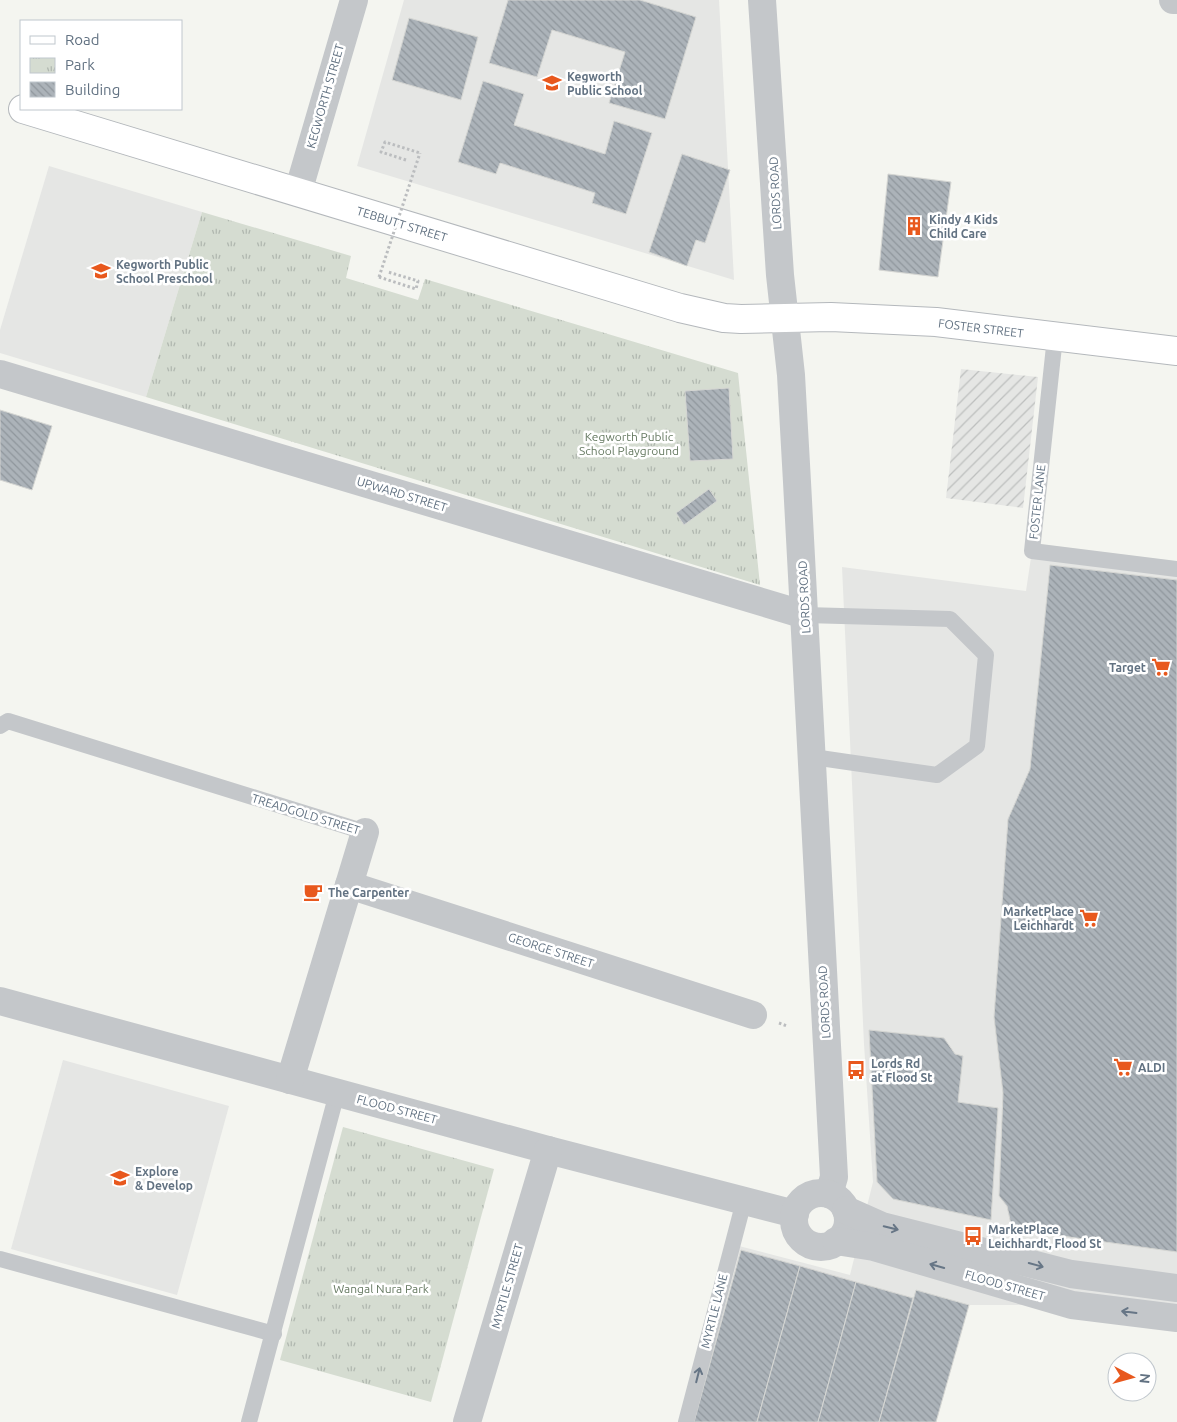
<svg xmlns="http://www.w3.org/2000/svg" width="1177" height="1422" font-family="Ubuntu,sans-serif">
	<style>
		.built { fill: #e5e6e4 }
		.industrial { fill: url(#industrial-furrows) }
		.park { fill: url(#park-tufts) }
		.building { fill: url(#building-back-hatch); stroke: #d5d6d3 }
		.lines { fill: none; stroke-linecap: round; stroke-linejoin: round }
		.primary-casing { stroke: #b4b8bc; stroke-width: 30 }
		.path { stroke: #bbbdbf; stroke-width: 3; stroke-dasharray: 2.5 2.5; stroke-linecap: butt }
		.service { stroke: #c4c7ca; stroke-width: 16 }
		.minor { stroke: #c4c7ca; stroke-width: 28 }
		.primary { stroke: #fff; stroke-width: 28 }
		.path-bridge { stroke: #bbbdbf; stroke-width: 3; stroke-dasharray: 2.5 2.5; stroke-linecap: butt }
		.oneway { stroke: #677686 }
		.labels { text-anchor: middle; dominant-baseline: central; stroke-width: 5; stroke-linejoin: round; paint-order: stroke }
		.poi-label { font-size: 12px; font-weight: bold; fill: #627282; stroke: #fff; text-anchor: start }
		.street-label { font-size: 12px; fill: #627282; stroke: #fff }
		.park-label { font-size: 12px; fill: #657961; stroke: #fff }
	</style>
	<defs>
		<pattern id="industrial-furrows" width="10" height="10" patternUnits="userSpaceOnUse" patternTransform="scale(1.25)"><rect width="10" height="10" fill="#e5e6e4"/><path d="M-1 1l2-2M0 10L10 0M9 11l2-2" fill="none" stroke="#bdbfbe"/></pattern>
		<pattern id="park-tufts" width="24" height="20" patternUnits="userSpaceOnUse" patternTransform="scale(1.25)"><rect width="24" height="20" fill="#d5dcd1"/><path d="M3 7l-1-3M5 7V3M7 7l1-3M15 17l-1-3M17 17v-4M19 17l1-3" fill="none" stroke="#b0b7af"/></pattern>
		<pattern id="building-back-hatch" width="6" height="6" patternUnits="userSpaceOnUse" patternTransform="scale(1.25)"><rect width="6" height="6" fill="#acb3b9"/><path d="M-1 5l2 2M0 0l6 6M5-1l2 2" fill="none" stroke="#8f969c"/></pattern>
	</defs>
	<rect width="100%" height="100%" fill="#f4f5f0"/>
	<g class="built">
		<polygon points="404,0 719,0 734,280 357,166"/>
		<polygon points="49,166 202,212 146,397 0,353 0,330"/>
		<polygon points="1032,551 1177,569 1177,1318 1072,1305 969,1305 936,1422 689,1422 739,1246 850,1275 873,1182 864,1044 842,567 1026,591"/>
		<polygon points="63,1060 229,1106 177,1295 11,1249"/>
	</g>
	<polygon class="industrial" points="961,369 1038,377 1023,508 946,498"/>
	<g class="park">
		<polygon points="202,212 351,256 346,278 418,300 425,279 738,373 760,585 146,397"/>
		<polygon points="343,1127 494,1169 431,1402 280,1360"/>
	</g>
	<g class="building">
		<polygon points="508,0 640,0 696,17 665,119 609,103 625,52 552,30 537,77 489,63"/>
		<polygon points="409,18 478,37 461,100 392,80"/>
		<polygon points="483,81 524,94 514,125 605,154 614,121 652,133 626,214 592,203 595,193 500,163 496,174 458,162"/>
		<polygon points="682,154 730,170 705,243 696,240 687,266 649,252"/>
		<polygon points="888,174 951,182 938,277 879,270"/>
		<polygon points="729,388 733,459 690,461 685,391"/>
		<polygon points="0,410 52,426 32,490 0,480"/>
		<polygon points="709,489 717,501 684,525 676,513"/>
		<polygon points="1050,565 1177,580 1177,1252 1012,1229 1007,1206 999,1196 1003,1093 994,1017 1008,819 1030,769"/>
		<polygon points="869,1030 944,1038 955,1054 963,1056 958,1102 998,1108 991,1220 893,1199 877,1182"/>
		<polygon points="741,1250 800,1266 757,1422 694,1422"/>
		<polygon points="800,1266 856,1282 818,1422 757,1422"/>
		<polygon points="856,1282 913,1298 879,1422 818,1422"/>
		<polygon points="916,1290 969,1305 936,1422 879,1422"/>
	</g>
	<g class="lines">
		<g class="primary-casing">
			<polyline id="primary" points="23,109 680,308 724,318 741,319 831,317 936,322 1177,351"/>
		</g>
		<g class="path">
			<polyline points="406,160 381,152 385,142 420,153"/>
			<polyline points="379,277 416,289 418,281 388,272"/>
			<polyline points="779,1023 787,1026"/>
		</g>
		<g class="service">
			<polyline points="1055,337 1032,551 1177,569"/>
			<polyline points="805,615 950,619 986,655 977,746 937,775 813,757"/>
			<polyline points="0,726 8,721 365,832"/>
			<polyline points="0,1259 274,1334"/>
			<polyline points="249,1422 337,1093"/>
			<polyline points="686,1422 744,1201"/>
		</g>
		<g class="minor">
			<polyline points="762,0 780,275 791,375 797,482 834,1177 829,1194"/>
			<polyline points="1173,0 1177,0"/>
			<polyline points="298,192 354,0"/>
			<polyline points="0,374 805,615"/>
			<polyline points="349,885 753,1015"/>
			<polyline points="0,1001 548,1150 795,1214"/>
			<polyline points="290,1080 365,832"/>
			<circle cx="821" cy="1220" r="27"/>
			<polyline points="846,1210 882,1226 1071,1274 1177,1288"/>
			<polyline points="836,1241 874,1247 1072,1305 1177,1318"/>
			<polyline points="467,1422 548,1150"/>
		</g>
		<use href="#primary" class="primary"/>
		<polyline class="path-bridge" points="379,277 420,153"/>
	</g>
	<defs><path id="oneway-shaft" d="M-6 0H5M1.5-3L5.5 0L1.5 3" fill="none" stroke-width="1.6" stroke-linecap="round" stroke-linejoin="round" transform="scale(1.25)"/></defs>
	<g class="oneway">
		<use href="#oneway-shaft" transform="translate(891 1228) rotate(14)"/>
		<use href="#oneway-shaft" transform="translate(1036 1265) rotate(15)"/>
		<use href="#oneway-shaft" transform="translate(937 1266) rotate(-164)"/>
		<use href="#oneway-shaft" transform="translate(1129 1312) rotate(-173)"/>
		<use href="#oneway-shaft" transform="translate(698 1375) rotate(-76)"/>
	</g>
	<defs>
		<g id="school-bare" transform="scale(1.5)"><path d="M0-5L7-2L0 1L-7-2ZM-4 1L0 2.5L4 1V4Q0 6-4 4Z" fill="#e8581d" stroke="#fff" stroke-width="2.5" paint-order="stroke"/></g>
		<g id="building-bare" transform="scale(1.5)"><path d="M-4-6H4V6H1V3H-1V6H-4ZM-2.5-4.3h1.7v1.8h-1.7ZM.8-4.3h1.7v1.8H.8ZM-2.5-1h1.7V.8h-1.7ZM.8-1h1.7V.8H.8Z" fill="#e8581d" stroke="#fff" stroke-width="2.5" paint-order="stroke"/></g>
		<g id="supermarket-bare" transform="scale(1.5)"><path d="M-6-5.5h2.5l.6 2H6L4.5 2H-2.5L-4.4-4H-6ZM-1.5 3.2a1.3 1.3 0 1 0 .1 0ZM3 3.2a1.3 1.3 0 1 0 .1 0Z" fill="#e8581d" stroke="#fff" stroke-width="2.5" paint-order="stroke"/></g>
		<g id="cafe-bare" transform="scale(1.5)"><path d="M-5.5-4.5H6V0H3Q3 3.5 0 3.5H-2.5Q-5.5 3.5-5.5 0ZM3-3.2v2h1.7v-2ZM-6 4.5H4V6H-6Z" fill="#e8581d" stroke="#fff" stroke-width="2.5" paint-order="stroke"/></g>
		<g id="bus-bare" transform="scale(1.5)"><path d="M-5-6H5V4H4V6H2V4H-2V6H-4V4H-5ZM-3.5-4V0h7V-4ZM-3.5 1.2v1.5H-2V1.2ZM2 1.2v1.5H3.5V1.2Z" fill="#e8581d" stroke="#fff" stroke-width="2.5" paint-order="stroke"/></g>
	</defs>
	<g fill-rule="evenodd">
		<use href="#school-bare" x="552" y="83"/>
		<use href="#building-bare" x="914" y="226"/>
		<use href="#school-bare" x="101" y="271"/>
		<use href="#supermarket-bare" x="1161" y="667"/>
		<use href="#cafe-bare" x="313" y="892"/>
		<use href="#supermarket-bare" x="1089" y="918"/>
		<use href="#supermarket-bare" x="1123" y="1067"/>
		<use href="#bus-bare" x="856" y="1070"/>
		<use href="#school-bare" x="120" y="1178"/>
		<use href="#bus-bare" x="973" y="1236"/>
	</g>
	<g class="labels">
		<g class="poi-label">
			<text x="567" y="76">Kegworth<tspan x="567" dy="14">Public School</tspan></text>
			<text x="929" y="219">Kindy 4 Kids<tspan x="929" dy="14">Child Care</tspan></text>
			<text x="116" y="264">Kegworth Public<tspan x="116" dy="14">School Preschool</tspan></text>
			<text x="1146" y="667" text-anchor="end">Target</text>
			<text x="328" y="892">The Carpenter</text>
			<text x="1074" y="911" text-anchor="end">MarketPlace<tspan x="1074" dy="14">Leichhardt</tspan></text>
			<text x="871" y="1063">Lords Rd<tspan x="871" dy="14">at Flood St</tspan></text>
			<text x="1138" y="1067">ALDI</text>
			<text x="135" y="1171">Explore<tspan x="135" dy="14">&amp; Develop</tspan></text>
			<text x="988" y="1229">MarketPlace<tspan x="988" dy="14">Leichhardt, Flood St</tspan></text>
		</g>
		<g class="street-label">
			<text transform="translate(325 96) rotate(-74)">KEGWORTH STREET</text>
			<text transform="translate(775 193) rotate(-93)">LORDS ROAD</text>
			<text transform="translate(402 224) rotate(17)">TEBBUTT STREET</text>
			<text transform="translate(981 328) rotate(7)">FOSTER STREET</text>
			<text transform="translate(402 494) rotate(17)">UPWARD STREET</text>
			<text transform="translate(1037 502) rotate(-84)">FOSTER LANE</text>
			<text transform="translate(804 597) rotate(-93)">LORDS ROAD</text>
			<text transform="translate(306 814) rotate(17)">TREADGOLD STREET</text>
			<text transform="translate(551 950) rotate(18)">GEORGE STREET</text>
			<text transform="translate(824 1002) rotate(-93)">LORDS ROAD</text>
			<text transform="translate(397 1109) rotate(15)">FLOOD STREET</text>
			<text transform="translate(1005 1285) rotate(16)">FLOOD STREET</text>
			<text transform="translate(507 1286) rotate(-74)">MYRTLE STREET</text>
			<text transform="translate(714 1311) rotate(-76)">MYRTLE LANE</text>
		</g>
		<g class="park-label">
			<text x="629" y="436">Kegworth Public<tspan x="629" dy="14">School Playground</tspan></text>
			<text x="381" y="1288">Wangal Nura Park</text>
		</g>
	</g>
	<rect x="20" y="20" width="162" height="90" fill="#ffffff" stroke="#c0c7cd"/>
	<rect x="30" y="36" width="25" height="8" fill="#ffffff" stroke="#c0c7cd"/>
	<text x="65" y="45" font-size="15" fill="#627282">Road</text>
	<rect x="30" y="58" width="25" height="15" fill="url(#park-tufts)" stroke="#c0c7cd"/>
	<text x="65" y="70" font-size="15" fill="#627282">Park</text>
	<rect x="30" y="82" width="25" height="15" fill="url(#building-back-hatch)" stroke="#c0c7cd"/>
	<text x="65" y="95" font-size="15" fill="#627282">Building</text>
	<g transform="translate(1132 1377) rotate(96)"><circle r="24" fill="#ffffff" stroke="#c0c7cd"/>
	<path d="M0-4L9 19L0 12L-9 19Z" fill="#e8581d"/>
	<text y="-8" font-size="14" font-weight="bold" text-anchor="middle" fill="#627282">N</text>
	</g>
</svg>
